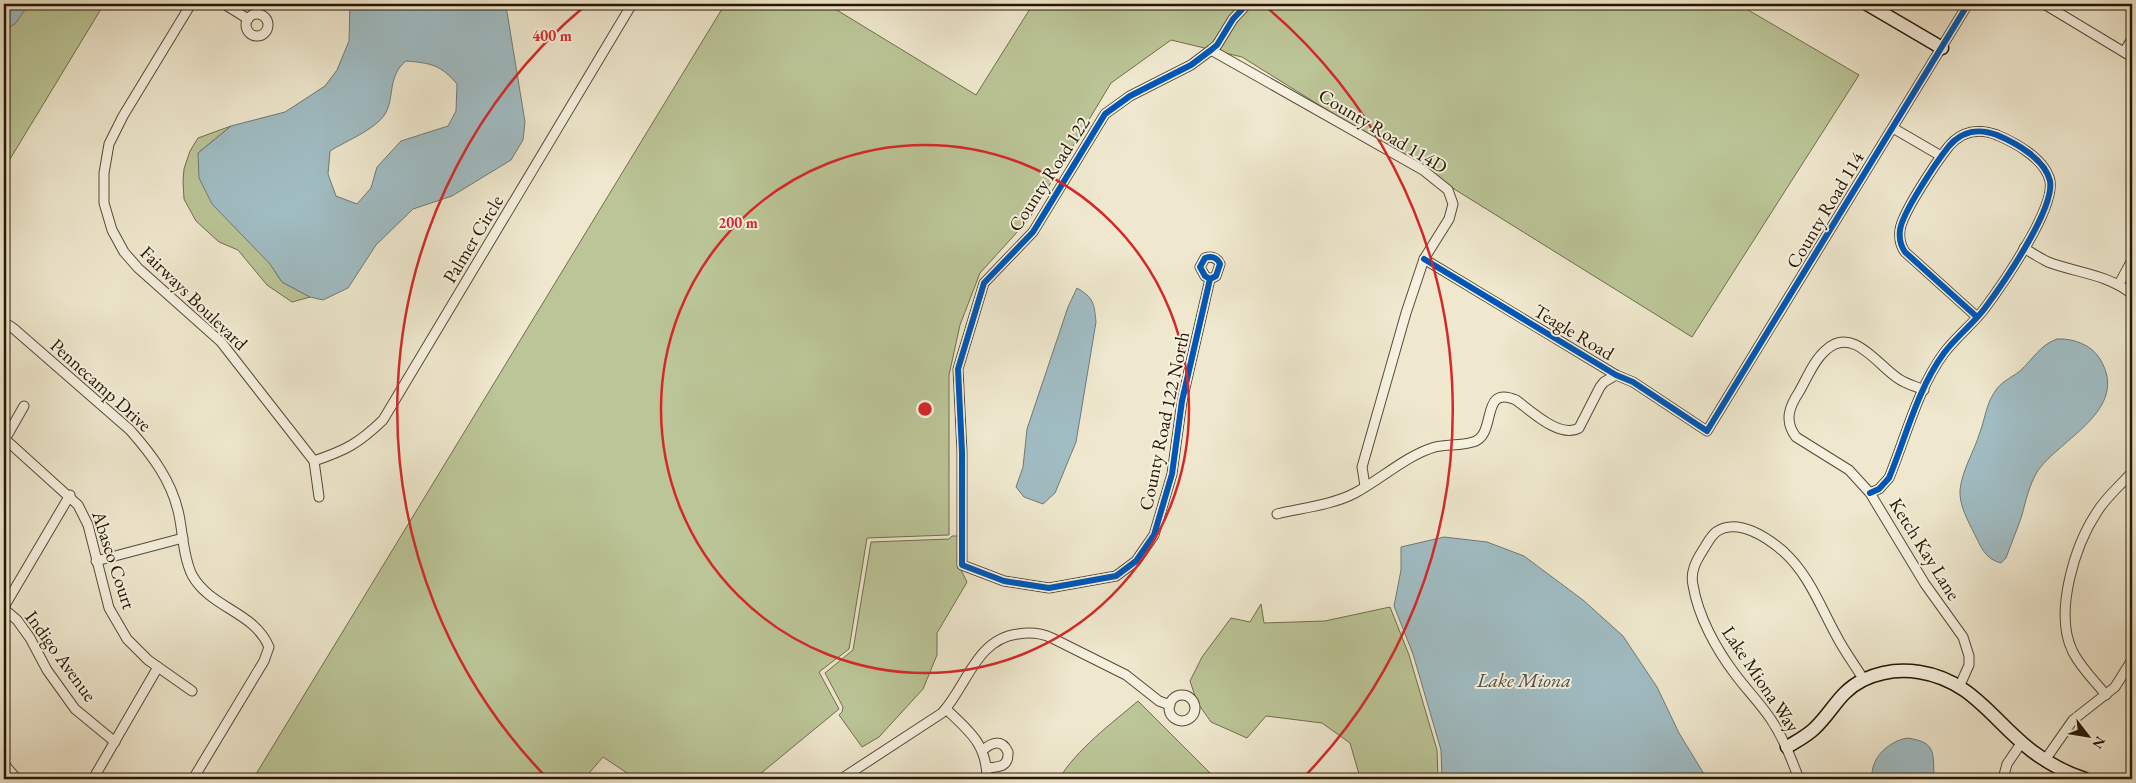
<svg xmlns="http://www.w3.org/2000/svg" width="2136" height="783" font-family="'EB Garamond',serif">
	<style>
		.green { fill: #bbc597; stroke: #706e4c }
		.water { fill: #a0bdc4; stroke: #6f7a76; fill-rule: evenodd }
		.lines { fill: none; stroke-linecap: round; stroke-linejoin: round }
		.street-casing { stroke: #584a34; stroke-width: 11 }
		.secondary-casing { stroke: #251601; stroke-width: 15 }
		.street { stroke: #f5f0df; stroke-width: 9 }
		.secondary { stroke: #f5f0df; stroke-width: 12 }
		.cycleway-casing { stroke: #f5f0df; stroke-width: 9 }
		.cycleway { stroke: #0057b8; stroke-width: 6 }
		.ring { fill: none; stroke: #d62828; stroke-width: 2.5 }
		.labels { text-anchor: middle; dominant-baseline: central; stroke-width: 4; stroke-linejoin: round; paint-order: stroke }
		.street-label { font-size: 19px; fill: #251601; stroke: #f5f0df }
		.water-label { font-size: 20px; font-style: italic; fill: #505045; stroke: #f5f0df }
		.centre { fill: #d62828; stroke: #f5f0df; stroke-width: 2.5 }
		.ring-label { font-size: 15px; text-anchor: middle; font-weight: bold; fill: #d62828; stroke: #f5f0df; stroke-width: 4; stroke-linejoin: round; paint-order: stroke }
	</style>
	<rect width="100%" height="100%" fill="#efe8ce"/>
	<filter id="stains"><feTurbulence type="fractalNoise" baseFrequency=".004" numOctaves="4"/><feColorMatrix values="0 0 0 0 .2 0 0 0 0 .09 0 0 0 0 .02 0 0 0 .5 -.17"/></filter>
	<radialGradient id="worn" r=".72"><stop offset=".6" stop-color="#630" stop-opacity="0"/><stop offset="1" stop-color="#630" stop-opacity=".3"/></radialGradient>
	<g class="green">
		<polygon points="4,4 104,4 4,169"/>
		<polygon points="725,4 827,4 976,95 1033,4 1738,4 1859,75 1692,337 1242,57 1171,40 1111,83 1029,219 980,273 960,325 949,375 949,535 867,538 849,649 819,672 839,709 754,779 636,779 603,757 584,779 253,779"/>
		<polygon points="231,126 198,153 282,282 310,297 292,302 267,285 238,250 219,242 196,221 184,199 183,181 184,169 190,151 198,138"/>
		<polygon points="952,536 958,536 959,566 967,582 937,633 937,655 923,689 879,737 862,747 839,715 842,712 843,707 825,673 853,650 871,542 949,539"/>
		<polygon points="1261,604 1264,623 1325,621 1390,607 1409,655 1437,750 1438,779 1359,779 1359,774 1350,743 1322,723 1266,716 1247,738 1211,722 1197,702 1190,681 1202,657 1231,618 1250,622"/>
		<path d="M 1138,701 L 1216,779 L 1059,779 C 1076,750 1112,723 1138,701 Z"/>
	</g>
	<g class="water">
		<polygon points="4,4 29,4 15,24 4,30"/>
		<path d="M 350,4 L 503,4 L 507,12 L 525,122 L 523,140 L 511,160 L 452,196 L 413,209 L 376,245 L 348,288 L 323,300 L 310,297 L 282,282 L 270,264 L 212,204 L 199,178 L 198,153 L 231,126 L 285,112 L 325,86 L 337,70 L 349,41 ZM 406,61 C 431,63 441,65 457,84 L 456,111 L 448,126 L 401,141 L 377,167 L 371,188 L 357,204 L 336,196 L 328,174 L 330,151 C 346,141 376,129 385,114 C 395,98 387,76 406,61 Z"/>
		<path d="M 1077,288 C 1094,298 1094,303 1096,322 L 1076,442 L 1055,493 L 1043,504 L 1024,497 L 1016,487 L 1023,467 L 1027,429 L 1068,307 Z"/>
		<path d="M 2057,339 C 2073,338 2092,345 2100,359 C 2131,410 2059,439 2037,472 C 2029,486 2026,500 2022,515 C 2017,530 2011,544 2006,558 L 2001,563 C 1985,559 1981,547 1974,533 C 1968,521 1959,505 1960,490 C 1962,470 1974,452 1980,432 C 1985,419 1986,405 1994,393 C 2000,382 2011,378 2020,371 C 2033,359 2040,345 2057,339 Z"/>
		<polygon points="1444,537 1487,542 1524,556 1583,600 1623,636 1657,687 1679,733 1707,779 1442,779 1441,750 1413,654 1394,606 1401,570 1401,547"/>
		<path d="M 1907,738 C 1937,742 1933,753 1934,779 L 1872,779 C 1870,759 1887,742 1907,738 Z"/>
	</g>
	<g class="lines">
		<g class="street-casing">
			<g id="street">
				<polyline points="191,4 123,116 109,144 104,173 104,203 112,230 124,252 138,268 221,342 314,461 319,497"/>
				<polyline points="224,4 248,19"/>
				<polyline points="2044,4 2132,57"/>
				<circle cx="257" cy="25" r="11"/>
				<polyline points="1211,50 1423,170 1448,190 1453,204 1449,219 1424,259 1406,313 1362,467 1365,486"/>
				<polyline points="2124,52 2132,39"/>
				<polyline points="1893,128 1941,156"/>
				<path d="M 2024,248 C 2032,253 2040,258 2048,262 C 2077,273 2107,274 2132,294"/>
				<polyline points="1424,259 1616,375 1633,382 1707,431 1968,4"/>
				<path d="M 1210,279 L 1205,276 L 1200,267 L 1205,258 C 1211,256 1217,257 1220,264 L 1216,276 L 1210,279 L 1182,401 L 1172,474 L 1154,535 L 1136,561 L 1116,576 L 1049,588 L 1004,581 L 962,565 L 962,452 L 958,369 L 984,283 L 1033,232 L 1105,114 L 1130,96 L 1191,65 L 1211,50 L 1217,45 L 1233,19 L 1247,4"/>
				<polyline points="2119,284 2132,260"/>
				<path d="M 4,322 L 13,328 L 130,430 C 152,455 172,481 179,515 C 183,534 183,556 192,575 C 211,609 254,611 269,647 L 264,661 L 193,779"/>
				<path d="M 1924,390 C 1915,386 1906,384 1899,379 C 1878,366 1853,325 1826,350 C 1814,360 1807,378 1799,392 C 1789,407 1784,421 1796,437 L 1849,470 L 1870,493 L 1925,584 L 1963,637 L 1969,656 L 1969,665 L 1960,685"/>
				<polyline points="5,439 78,505 88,525 109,608 127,639 148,660 192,691"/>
				<polyline points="4,441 24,406"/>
				<path d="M 314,461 C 346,450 358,444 383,420 L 632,4"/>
				<path d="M 1870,493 L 1879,489 L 1889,478 C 1906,437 1917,390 1944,353 C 1956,337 1973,324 1985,308 C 2002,285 2055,209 2050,181 C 2045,159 2016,143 1997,135 C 1979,128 1962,131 1949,146 C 1937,161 1902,213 1900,230 C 1899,238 1900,245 1905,252 L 1977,317"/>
				<path d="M 1277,514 C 1302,508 1332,505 1355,493 C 1380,480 1407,455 1435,447 C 1447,444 1460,446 1473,442 C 1498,435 1479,384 1516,400 C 1531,411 1560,439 1579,428 L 1600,387 L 1604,382 L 1616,375"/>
				<polyline points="96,561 183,538"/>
				<polyline points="4,607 70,495"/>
				<polyline points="4,609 17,620 30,638 47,670 75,709 115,742"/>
				<path d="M 2106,695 C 2095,681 2079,666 2072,650 C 2054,612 2075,545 2097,512 C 2106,497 2121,485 2132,472"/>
				<circle cx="1182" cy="708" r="13"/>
				<path d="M 946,709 C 969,731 987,744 987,779"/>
				<path d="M 983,750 C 992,742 1002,739 1008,752 C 1009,767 999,767 987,768"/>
				<polyline points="2045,760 2073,720 2115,687 2132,660"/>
				<polyline points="4,764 17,779"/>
				<polyline points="93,779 158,667"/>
				<path d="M 841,779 L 942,713 C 967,686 976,639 1018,634 C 1030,632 1041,633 1052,638 L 1126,675 L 1159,701 L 1170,705"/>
				<path d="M 1799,779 C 1791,758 1783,737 1770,718 C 1759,702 1746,689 1735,674 C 1716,649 1698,616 1693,585 C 1690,572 1696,561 1703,550 C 1707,544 1710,537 1716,532 C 1738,517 1768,538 1784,552 C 1809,575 1820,606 1836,635 C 1844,651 1855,665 1864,680"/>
				<polyline points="2003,779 2007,764 2022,742"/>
			</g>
		</g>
		<g class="secondary-casing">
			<g id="secondary">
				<polyline points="1867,4 1942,48"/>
				<path d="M 1787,747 C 1797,741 1807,736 1815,728 C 1833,711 1839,692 1863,680 C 1880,672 1900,669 1919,672 C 1972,680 1992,720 2032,751 C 2048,763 2066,773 2085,779"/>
			</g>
		</g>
		<use href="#street" class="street"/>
		<use href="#secondary" class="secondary"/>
		<g class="cycleway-casing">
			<g id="cycleway">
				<polyline points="1424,259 1616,375 1633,382 1707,431 1968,4"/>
				<path d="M 1210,279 L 1205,276 L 1200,267 L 1205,258 C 1211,256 1217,257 1220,264 L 1216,276 L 1210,279 L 1182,401 L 1172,474 L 1154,535 L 1136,561 L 1116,576 L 1049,588 L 1004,581 L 962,565 L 962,452 L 958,369 L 984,283 L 1033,232 L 1105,114 L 1130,96 L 1191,65 L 1211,50 L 1217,45 L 1233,19 L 1247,4"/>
				<path d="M 1870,493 L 1879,489 L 1889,478 C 1906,437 1917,390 1944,353 C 1956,337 1973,324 1985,308 C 2002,285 2055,209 2050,181 C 2045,159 2016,143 1997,135 C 1979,128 1962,131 1949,146 C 1937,161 1902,213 1900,230 C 1899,238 1900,245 1905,252 L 1977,317"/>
			</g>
		</g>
		<use href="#cycleway" class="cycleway"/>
	</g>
	<g class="ring">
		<circle cx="925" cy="409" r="264"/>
		<path d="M548 779A528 528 0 0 1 586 5M1264 5A528 528 0 0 1 1302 779"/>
	</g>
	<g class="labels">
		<g class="street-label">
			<text transform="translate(1383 131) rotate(31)">County Road 114D</text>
			<text transform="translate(1049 174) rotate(-57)">County Road 122</text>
			<text transform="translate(1825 210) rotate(-59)">County Road 114</text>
			<text transform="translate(473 239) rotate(-59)">Palmer Circle</text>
			<text transform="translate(194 298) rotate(44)">Fairways Boulevard</text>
			<text transform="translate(1574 332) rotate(31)">Teagle Road</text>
			<text transform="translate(101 385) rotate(42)">Pennecamp Drive</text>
			<text transform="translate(1164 421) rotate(-78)">County Road 122 North</text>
			<text transform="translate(1925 549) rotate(58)">Ketch Kay Lane</text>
			<text transform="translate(114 560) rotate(72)">Abasco Court</text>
			<text transform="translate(61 656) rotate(54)">Indigo Avenue</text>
			<text transform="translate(1761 679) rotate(56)">Lake Miona Way</text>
		</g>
		<g class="water-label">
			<text x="1524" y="680">Lake Miona</text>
		</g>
	</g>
	<circle cx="925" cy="409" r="8" class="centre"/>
	<g class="ring-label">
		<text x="552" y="41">400 m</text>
		<text x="738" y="228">200 m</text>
	</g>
	<rect width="2136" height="783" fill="none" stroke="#efe8ce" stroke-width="20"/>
	<rect x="5" y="5" width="2126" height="773" fill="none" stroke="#251601" stroke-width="2.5"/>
	<rect x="10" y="10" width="2116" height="763" fill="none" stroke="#251601"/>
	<g transform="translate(2088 736) rotate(121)" stroke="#f5f0df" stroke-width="4" paint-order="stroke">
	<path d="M0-4L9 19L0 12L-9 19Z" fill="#251601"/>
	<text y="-8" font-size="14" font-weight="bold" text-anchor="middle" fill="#251601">N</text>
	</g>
	<rect width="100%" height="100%" filter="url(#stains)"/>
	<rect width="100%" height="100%" fill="url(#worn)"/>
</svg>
